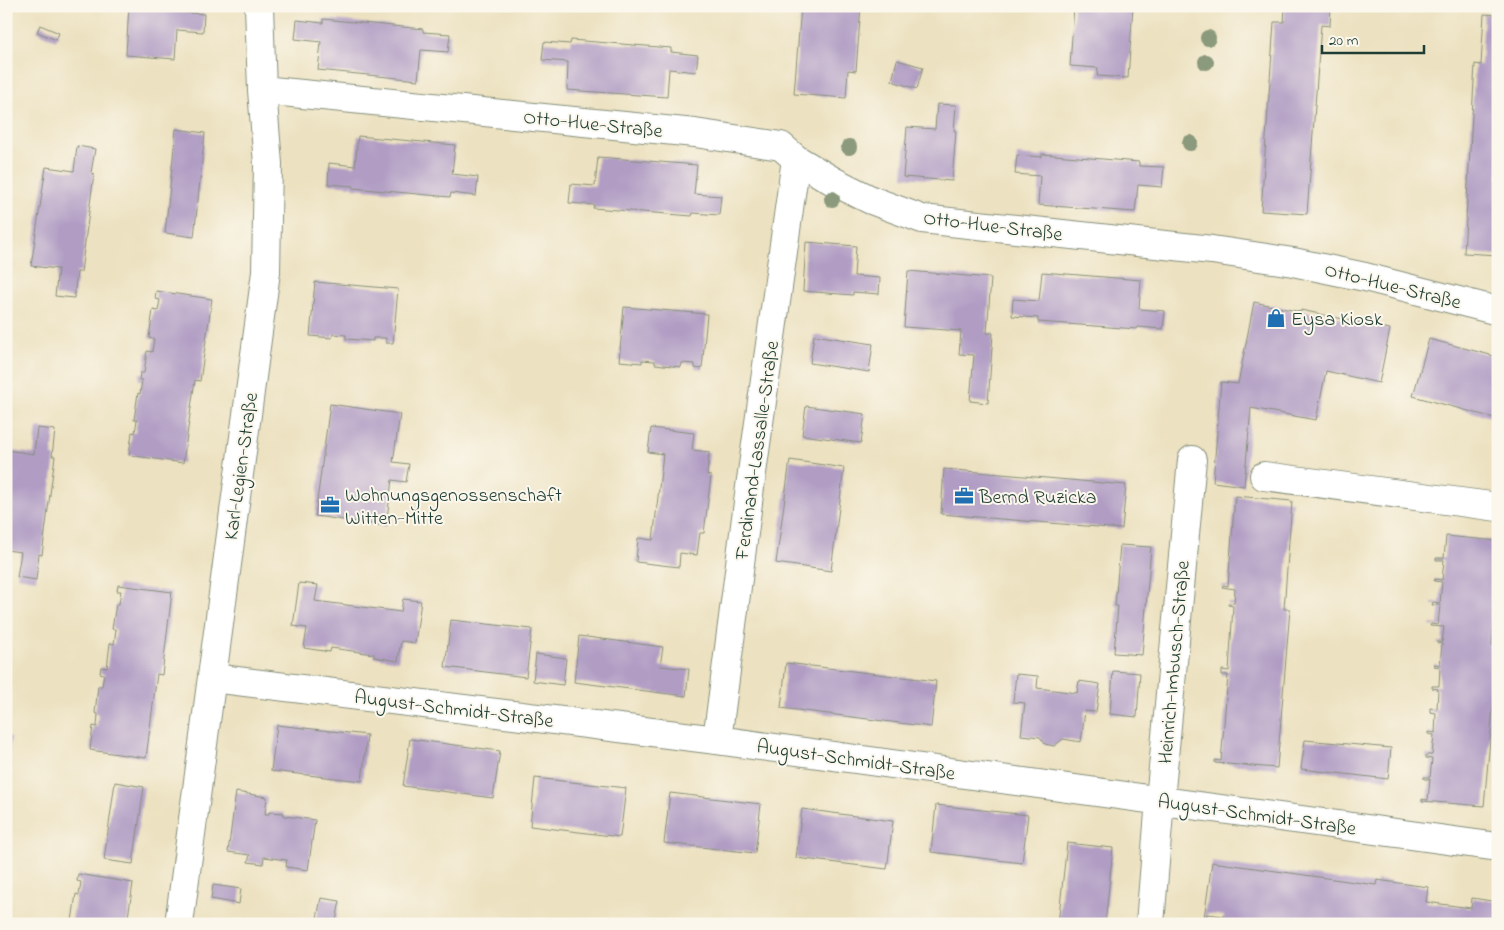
<svg xmlns="http://www.w3.org/2000/svg" width="1504" height="930" font-family="'Indie Flower',sans-serif">
<style>
.building{fill:#b19dc4}
.lines{fill:none;stroke-linecap:round;stroke-linejoin:round}
.minor-casing{stroke:#868f7a;stroke-width:30}
.minor{stroke:#fff;stroke-width:28}
.tree{fill:#8b997b}
.labels{text-anchor:middle;stroke-width:4;stroke-linejoin:round;paint-order:stroke}
.street-label{font-size:20px;fill:#1f3d34;stroke:#fbf7ec}
.poi-label{font-size:20px;fill:#1f3d34;stroke:#fbf7ec;text-anchor:start}
</style>
<rect width="100%" height="100%" fill="#fbf7ec"/>
<filter id="ink" filterUnits="userSpaceOnUse"><feTurbulence type="fractalNoise" baseFrequency=".02" numOctaves="2"/><feDisplacementMap in="SourceGraphic" scale="10" xChannelSelector="R" yChannelSelector="G"/><feConvolveMatrix kernelMatrix="1 2 1 2 8 2 1 2 1" color-interpolation-filters="sRGB"/></filter>
<filter id="wash" filterUnits="userSpaceOnUse"><feTurbulence type="fractalNoise" baseFrequency=".0096" numOctaves="4" result="noise"/><feDisplacementMap in="SourceGraphic" scale="20" xChannelSelector="R" yChannelSelector="G"/><feGaussianBlur stdDeviation="1.12" result="paint"/><feColorMatrix in="noise" values="0 0 0 0 0 0 0 0 0 0 0 0 0 0 0 0 0 1.4 0 .05"/><feComposite in="paint" operator="in"/></filter>
<g filter="url(#wash)">
<rect width="100%" height="100%" fill="#ece1c0"/>
<g id="blocks">
<path class="building" d="M129,6L178,10V12L204,14L203,32L177,30L175,59L126,55Z
M801,6H861L856,71L848,70L846,98L794,94Z
M1074,6H1133L1128,78L1097,76L1098,68L1070,66Z
M1285,6H1331L1330,26L1321,25L1307,214L1261,211L1274,22H1284Z
M1484,14L1498,15V255L1464,253L1475,64L1481,65Z
M323,19L423,29V32L450,34L448,52L421,50L418,80L318,70L321,42L295,39L297,20L323,23Z
M40,25L59,33L56,40L37,32Z
M571,40L671,48V52L698,55L696,72L669,69L667,97L567,90L568,62L542,60L544,42L570,44Z
M897,60L923,67L917,89L892,81Z
M937,104L956,105L954,131H956L952,181L903,177L907,127L935,129Z
M176,129L205,133L194,237L165,233Z
M358,136L455,145L452,174L478,177L476,196L451,193L450,197L353,188V186L328,184L329,163L355,166Z
M77,146L95,149L91,173L94,174L81,272H77L74,298L55,296L58,269L31,266L46,167L74,171Z
M1042,154L1139,162V166L1164,167L1162,187L1138,185L1135,212L1038,205L1040,176L1015,174L1017,155L1042,157Z
M598,157L697,165L694,194L721,196L719,215L693,213L692,216L593,208L594,205L569,203L571,184L595,186Z
M806,242L856,246L854,276L880,278L879,294L853,292V295L803,291Z
M908,271L991,278L987,333H993L988,403L970,401L974,355L959,354L961,331L904,327Z
M1042,272L1141,280L1139,309L1165,311L1163,329L1138,327L1137,329L1038,322V318L1012,316L1013,299L1039,301Z
M315,282L398,289L393,343H386V338H373V341L346,339V335L333,334L332,338L310,336Z
M156,291L212,299L200,381L195,380L183,463L129,455L132,432L135,433L137,420H134L138,393L140,394L142,380H139L140,373H144L147,351L152,352L154,339L149,338L153,310L158,311L160,300L155,299Z
M1254,302L1301,312V310L1390,329L1379,383L1326,371L1316,420L1251,408L1244,486L1213,482L1221,382L1238,384Z
M624,307L707,314L702,369L695,368V364L682,363L681,367L655,364V361L642,360V363L619,361Z
M814,335L873,344L869,372L810,363Z
M1429,339L1498,357V419L1413,396Z
M330,404L400,414L393,462L409,464L406,482L392,480L386,526L315,516Z
M806,406L865,414L861,443L802,435Z
M37,428L55,430L52,456H55L42,555L39,554L36,580L17,577L21,552L6,550V450L34,454Z
M651,428L694,433L692,450L709,452L707,475L711,476L704,533H700L697,555L680,553L679,567L636,562L638,538L653,540L663,454L648,452Z
M790,460L844,468L831,571L776,563Z
M944,469L1126,485L1122,529L941,514Z
M1235,496L1292,501L1284,609H1290L1277,768L1215,763V760L1221,761L1228,675H1222V670L1229,671L1233,606L1228,605V603H1234L1235,589L1222,587L1223,585L1228,586Z
M1446,536L1498,541V579L1492,646L1498,647V651L1484,806L1422,801V799L1428,800L1430,779H1424V777H1430L1432,759L1426,758V755H1432L1434,735L1428,734V732L1435,733L1436,713L1430,712V708L1437,709L1438,689L1432,688V686H1439L1440,667L1434,666V664L1440,665L1442,644L1437,643V642H1442L1444,627L1430,626L1431,624L1438,625L1440,605H1432L1433,602L1440,603L1442,582L1434,581L1435,579L1442,580L1444,560H1436V558H1444Z
M1120,545L1151,547L1142,655L1114,653L1118,606H1115Z
M299,583L318,585L315,601L401,612L403,599L421,601L415,643L401,641L398,661L374,657V654L331,648L330,652L304,648L307,628L293,626Z
M118,585L172,592L162,675L157,674L146,758L90,750L93,726L97,727L98,714L95,713L98,686H102L104,674L100,673L101,667L107,668L110,643L114,644L116,630L112,629L116,604H119L121,591H117Z
M451,620L532,629L526,677L445,667Z
M579,636L663,647L660,666L689,669L686,696L574,682Z
M536,654L566,658L563,685L533,681Z
M786,663L936,681L931,727L781,708Z
M1113,671L1140,673L1137,717L1110,714Z
M1016,674L1038,676L1037,688L1077,693L1079,681L1100,684L1096,712L1085,711L1081,742L1063,739L1054,746L1045,744L1040,737L1021,735L1025,703L1013,702Z
M277,725L367,735L362,781L271,771Z
M6,736L11,737L8,762H11L7,788Z
M410,739L500,751L493,798L403,786Z
M1305,740L1391,748L1388,779L1301,769Z
M535,778L626,788L620,837L530,826Z
M115,782L144,787L133,864L104,860Z
M236,792L267,797L265,814H269V812L284,813V816L315,820L308,870L286,867L287,860L264,857L263,864L248,862L250,855L228,852Z
M670,793L761,804L755,853L664,843Z
M936,805L1028,815L1022,863L931,852Z
M802,809L893,821L887,869L796,858Z
M1067,843L1113,848L1105,924H1058Z
M1212,862L1376,885L1377,880L1428,887L1426,902L1471,908L1472,898L1498,902V924H1280L1268,922V924H1239L1223,921L1224,916L1207,914L1206,919L1204,918Z
M78,874L133,883L127,924H75V921H72L76,894L79,895L81,882L77,881Z
M213,885L241,889L239,904L211,899Z
M321,898L340,901L336,921L317,918Z"/>
</g>
</g>
<g filter="url(#ink)">
<use href="#blocks" fill-opacity="0" stroke="#868f7a" stroke-width="1"/>
<g class="lines">
<g class="minor-casing">
<path id="minor" d="M262,90L695,133L781,146L796,159L833,181L871,200L922,219L1212,250L1293,262L1365,277L1498,311
M1264,476L1498,507
M213,678L717,740L1498,847
M717,740L750,487L796,159
M179,924L266,272L268,164L262,90L259,6
M1150,924L1160,800L1192,460"/>
</g>
<use href="#minor" class="minor"/>
</g>
<g class="tree">
<circle cx="1208" cy="38" r="8"/>
<circle cx="1206" cy="62" r="8"/>
<circle cx="1190" cy="143" r="8"/>
<circle cx="849" cy="147" r="8"/>
<circle cx="832" cy="199" r="8"/>
</g>
</g>
<defs>
<g id="shop-bare" transform="scale(1.5)"><path d="M-5-2.5h2.3a2.7 3.5 0 0 1 5.4 0H5L5.5 6h-11ZM-1.5-2.5h3a1.5 2.3 0 0 0-3 0Z" fill="#1f6fb2" stroke="#fbf7ec" stroke-width="2.5" paint-order="stroke"/></g>
<g id="office-bare" transform="scale(1.5)"><path d="M-6-3h4V-5.5h4V-3h4V5H-6ZM-1-4.5V-3h2v-1.5ZM-6 0V1H6V0Z" fill="#1f6fb2" stroke="#fbf7ec" stroke-width="2.5" paint-order="stroke"/></g>
</defs>
<g fill-rule="evenodd">
<use href="#shop-bare" x="1276" y="318"/>
<use href="#office-bare" x="964" y="496"/>
<use href="#office-bare" x="330" y="505"/>
</g>
<g class="labels">
<g class="street-label">
<text transform="translate(593 123) rotate(6)" y="7">Otto-Hue-Straße</text>
<text transform="translate(993 225) rotate(7)" y="7">Otto-Hue-Straße</text>
<text transform="translate(1393 285) rotate(14)" y="7">Otto-Hue-Straße</text>
<text transform="translate(756 450) rotate(-82)" y="7">Ferdinand-Lassalle-Straße</text>
<text transform="translate(240 466) rotate(-82)" y="7">Karl-Legien-Straße</text>
<text transform="translate(1173 662) rotate(-85)" y="7">Heinrich-Imbusch-Straße</text>
<text transform="translate(454 708) rotate(7)" y="7">August-Schmidt-Straße</text>
<text transform="translate(856 759) rotate(8)" y="7">August-Schmidt-Straße</text>
<text transform="translate(1257 814) rotate(8)" y="7">August-Schmidt-Straße</text>
</g>
<g class="poi-label">
<text x="1291" y="325">Eysa Kiosk</text>
<text x="345" y="501">Wohnungsgenossenschaft<tspan x="345" dy="23">Witten-Mitte</tspan></text>
<text x="979" y="503">Bernd Ruzicka</text>
</g>
</g>
<rect width="1504" height="930" fill="none" stroke="#fbf7ec" stroke-width="25"/>
<path d="M1322 45v8h102v-8" fill="none" stroke="#1f3d34" stroke-width="2.5"/>
<text x="1329" y="45" font-size="15" fill="#1f3d34" stroke="#fbf7ec" stroke-width="4" paint-order="stroke">20 m</text>
</svg>
